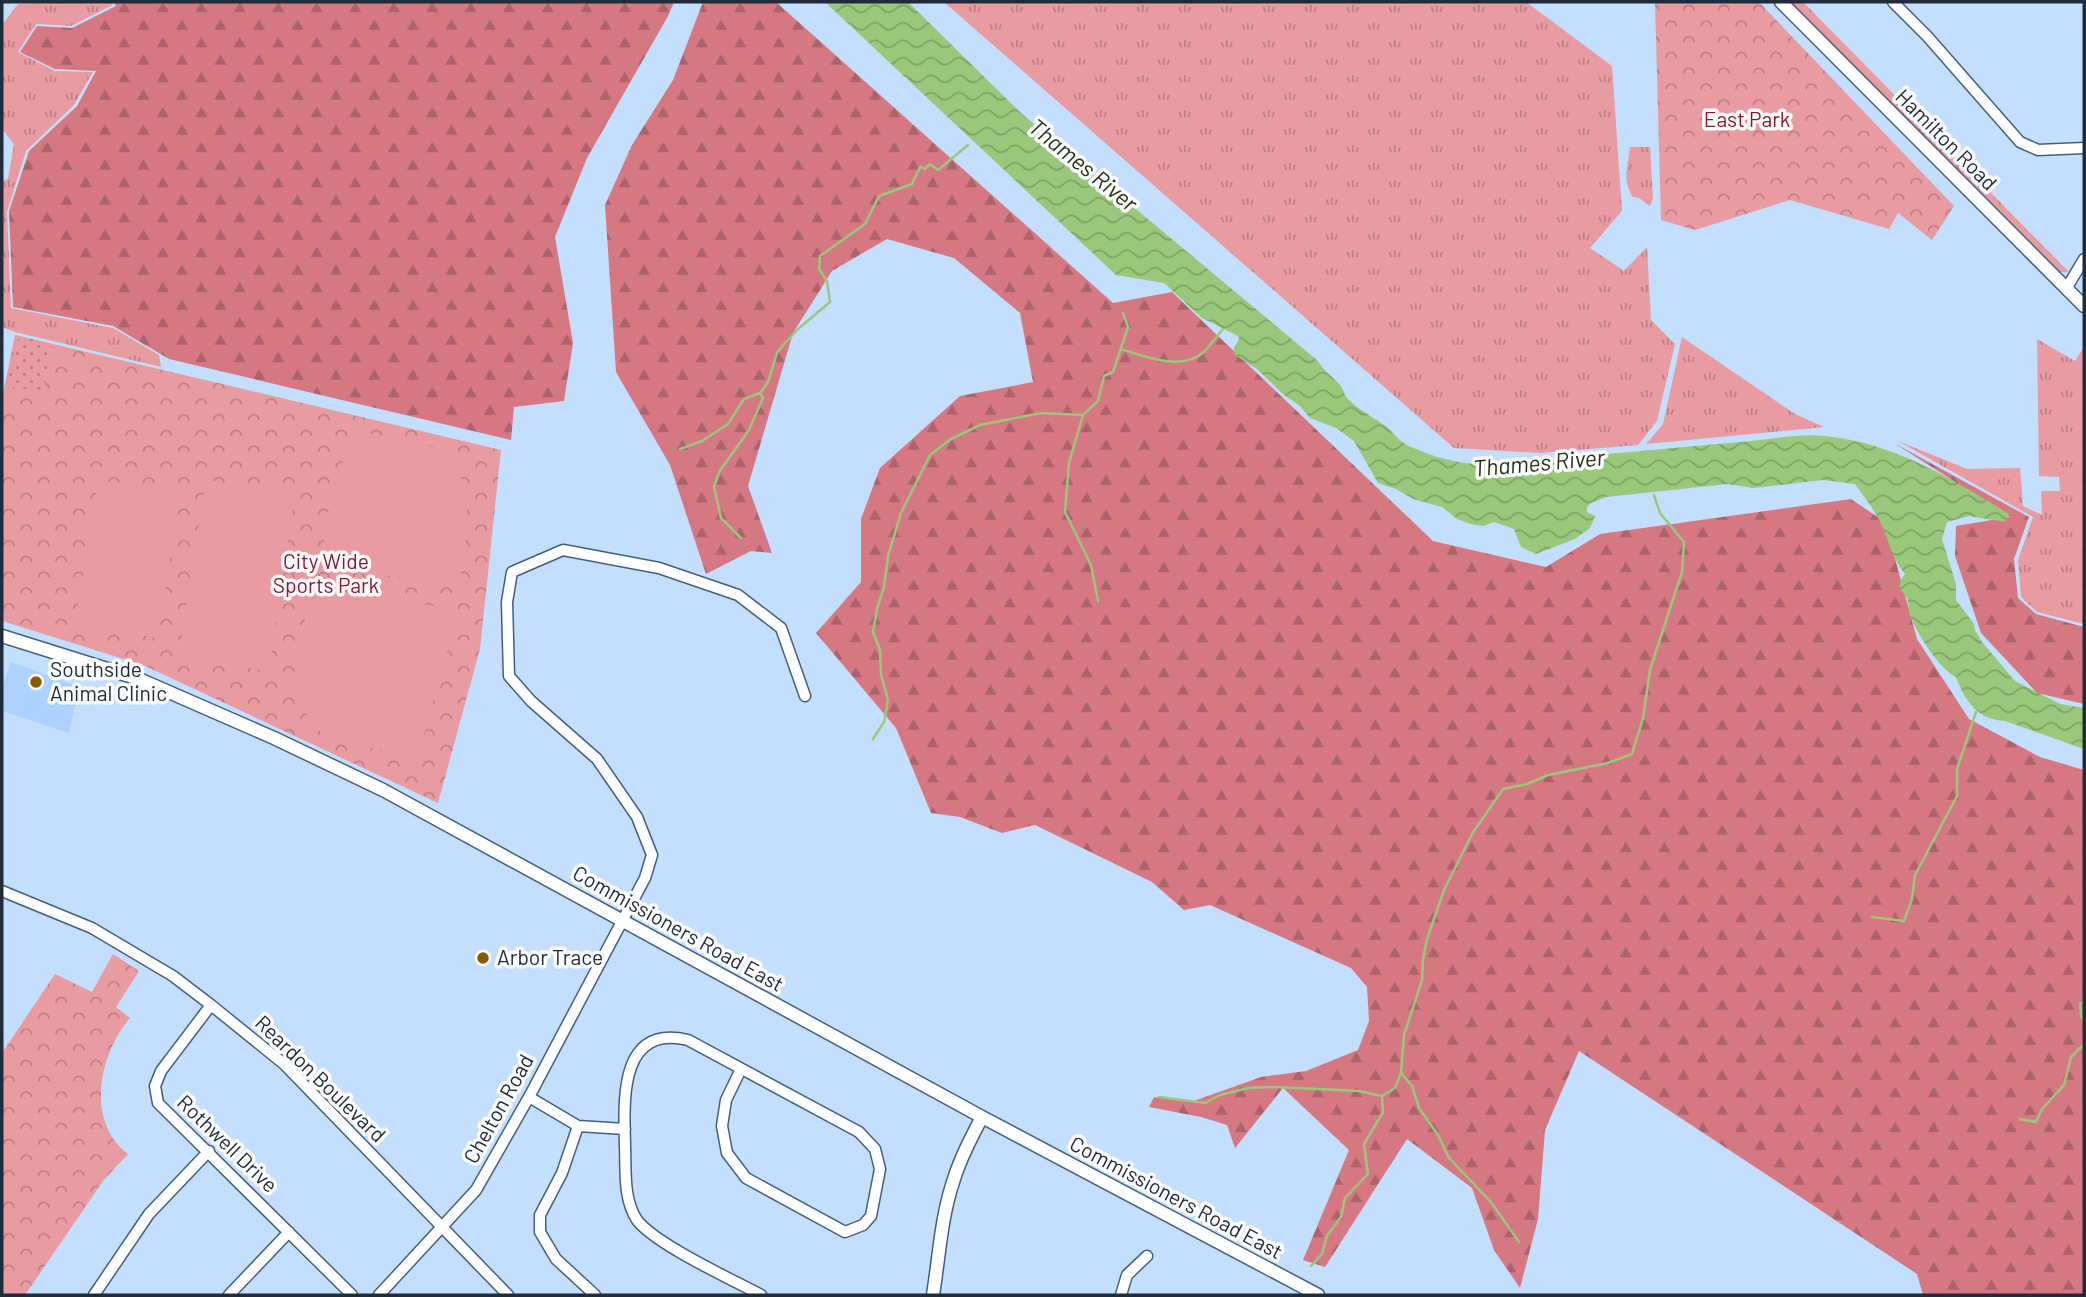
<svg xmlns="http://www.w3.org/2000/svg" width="2086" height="1297" font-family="Barlow,sans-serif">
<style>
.built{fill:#add2ff}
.grass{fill:url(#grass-tufts)}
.forest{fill:url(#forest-firs)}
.park{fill:url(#park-crowns)}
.garden{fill:url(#garden-dots)}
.pitch{fill:#e99ba2}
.water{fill:url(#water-waves)}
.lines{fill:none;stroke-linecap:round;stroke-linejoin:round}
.stream{stroke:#9ac87b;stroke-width:2.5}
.minor-casing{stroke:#435f80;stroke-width:13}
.major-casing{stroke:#435f80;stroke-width:15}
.minor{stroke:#fff;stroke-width:10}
.major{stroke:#fff;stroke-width:12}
.poi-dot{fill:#8a5a00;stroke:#fcfcfc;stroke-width:2.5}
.labels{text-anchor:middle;stroke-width:7;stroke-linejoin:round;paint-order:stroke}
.park-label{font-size:21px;fill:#871832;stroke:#fcfcfc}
.street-label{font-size:21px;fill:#202c3b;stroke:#fcfcfc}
.poi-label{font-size:21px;fill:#202c3b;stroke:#fcfcfc;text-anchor:start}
.water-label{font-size:23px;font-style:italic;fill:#1f3111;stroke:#fcfcfc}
</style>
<defs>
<pattern id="grass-tufts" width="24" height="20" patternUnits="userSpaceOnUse" patternTransform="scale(1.75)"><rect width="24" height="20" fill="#e99ba2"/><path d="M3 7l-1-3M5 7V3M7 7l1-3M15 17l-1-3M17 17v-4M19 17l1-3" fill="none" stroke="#bc7f85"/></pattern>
<pattern id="forest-firs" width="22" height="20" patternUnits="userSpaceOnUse" patternTransform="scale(1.75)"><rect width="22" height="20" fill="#d57882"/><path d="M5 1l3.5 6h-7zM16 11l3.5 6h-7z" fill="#ac636c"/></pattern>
<pattern id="park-crowns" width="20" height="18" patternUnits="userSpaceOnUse" patternTransform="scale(1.75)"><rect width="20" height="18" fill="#e99ba2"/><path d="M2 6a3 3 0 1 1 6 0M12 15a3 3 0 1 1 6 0" fill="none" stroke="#bc7f85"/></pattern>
<pattern id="garden-dots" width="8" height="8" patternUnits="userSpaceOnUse" patternTransform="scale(1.75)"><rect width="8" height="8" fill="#e99ba2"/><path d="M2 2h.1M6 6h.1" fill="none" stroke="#bc7f85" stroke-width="1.8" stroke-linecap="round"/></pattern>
<pattern id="water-waves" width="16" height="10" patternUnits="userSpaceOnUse" patternTransform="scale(1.75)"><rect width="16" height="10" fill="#9ac87b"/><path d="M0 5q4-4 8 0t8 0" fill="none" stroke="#7da366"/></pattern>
</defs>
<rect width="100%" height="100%" fill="#c4defd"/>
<path class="built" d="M11,662L79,687L69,733L2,711V688Z"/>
<path class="grass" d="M56,2H110L113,5L71,26L36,24L18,52L55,71L93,72L74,105L26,151L7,212L11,308L113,328L159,355L161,367L15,332L2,327V181L8,179L14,144L2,129V25L18,4Z
M944,2H1526L1612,66L1622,211L1590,248L1624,271L1647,247L1651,320L1675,344L1657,421L1638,445L1541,453L1454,448Z
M1790,2H1803L2069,272H2059L1862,77Z
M1630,147H1650L1653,199L1650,206L1639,198L1633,197C1622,183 1628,164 1630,147Z
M1682,337L1795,414L1824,427L1646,444L1663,424Z
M2037,339L2075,361L2084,347V624L2037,612L2021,597L2018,560L2033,517L1898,441L1967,469L2020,468L2023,506L2042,515L2041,491H2060L2059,477L2039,476Z"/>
<path class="forest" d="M113,2H674L668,16L587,158L555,237L573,343L564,401L514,407L511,440L169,359L113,326L13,307L9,211L29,151L77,106L96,71L55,69L20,52L37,26L72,28L116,6Z
M703,2H776L1113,303L1172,292L1433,541L1546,567L1600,534L1851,499L1885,522L1917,639L1969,719L2040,757L2084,770V1295H1923L1917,1274L1579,1051L1545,1130L1538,1219L1520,1288L1494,1250L1472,1188L1407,1139L1325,1267L1303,1260L1349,1150L1283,1088L1235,1148L1227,1125L1201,1117L1149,1107L1154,1097L1191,1102L1261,1077L1306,1071L1358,1050L1369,1021L1367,987L1351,968L1210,905L1184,910L1152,882L1035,825L1002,833L960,817L931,813L896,728L816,633L861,582V519L880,468L960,396L1033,382L1020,313L954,258L887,239L832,271L793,333L748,486L772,553L751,551L706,574L670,465L616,372L605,205L632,145L673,80Z
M1894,443L2029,517L2014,559L2018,598L2036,614L2084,627V704L2037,693L1981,633L1955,556L1956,526L2010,517Z"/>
<path class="park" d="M1655,2H1759L1954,206L1932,240L1898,213L1889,229L1790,200L1695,230L1661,220Z
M15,335L501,450L480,649L438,803L143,665L2,621V399Z
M113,954L139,971L116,1007L130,1018C99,1054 85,1122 128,1154L103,1181L25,1295H2V1053L55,974L92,992Z"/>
<path class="garden" d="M19,336L52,344L43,393L5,385Z"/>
<path class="pitch" d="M353,431C374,435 397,437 418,442C484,460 466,530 460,582L329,571L322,559L330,501Z
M98,480L180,492L157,638L75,624Z
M206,480L295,493L269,671L179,657Z
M312,584L324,588L446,608L455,621L418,756L341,743L316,729L298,701L294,675Z"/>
<path class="water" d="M825,2H908L1022,114L1318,361C1324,371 1332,376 1339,384C1343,388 1344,394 1347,398C1356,408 1370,415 1381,423C1392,429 1396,440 1409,446C1476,477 1528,463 1597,455C1648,450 1699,446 1751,441C1774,439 1801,433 1825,436C1894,443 1951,478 2009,514L2005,522L1969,516L1947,522L1942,539L1956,584V600L1974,624L1975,630L1982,642L2015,681L2060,704L2084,708V749L2005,721C1978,720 1965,701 1956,677C1940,670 1916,632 1910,615C1908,610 1909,603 1907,598C1905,593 1899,591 1900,584C1900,580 1903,577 1905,574C1892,558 1890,545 1883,528C1876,512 1865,498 1855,484L1823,480L1753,488L1728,484L1606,497L1591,503L1587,507V512L1595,516L1590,528L1575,539L1536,554L1521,547L1514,529L1494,522L1483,526L1471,524L1457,519L1442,507L1413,499L1396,489L1378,483L1354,441L1336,428L1310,418L1300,406L1284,395L1257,369L1235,355L1234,348L1239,339L1238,336L1202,318L1164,283L1116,275Z"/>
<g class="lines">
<path class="stream" d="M1121,349C1146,357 1183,372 1205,351C1211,344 1217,336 1223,329
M1083,415L1069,463L1065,512L1091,565L1098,601
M680,449L702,441L728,424L744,399L760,393L768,382L777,353L785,343L798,329L830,302L827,281L819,269L820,256L865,224L879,196L912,184L920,167L925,169L930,164L938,170L968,145
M741,538L721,518L714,487L719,472L749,430L763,398L760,393
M873,739L884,722L888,700L881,675L880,650L873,632L877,609L884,587L888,556L901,513L930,455L951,439L980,425L1041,413L1083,415L1098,401L1104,376L1113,372L1128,327L1123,313
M1872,917L1904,921L1912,899L1915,875L1957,796V769L1976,712
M2084,1003H2080L2081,1016L2084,1023
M1401,1073L1412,1086L1419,1108L1438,1135L1449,1158L1491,1202L1519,1242
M1159,1097L1205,1103L1220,1095L1248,1088L1275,1087L1359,1091L1382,1096L1395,1088L1401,1073L1404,1035L1422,980L1423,959L1427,939L1444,890L1472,834L1503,789L1527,784L1548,775L1608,763L1632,754L1643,718L1650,670L1682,572L1684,542L1660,513L1654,495
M2020,1119L2036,1122L2042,1109L2064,1085L2071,1057L2084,1044
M1311,1266L1322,1254L1327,1236L1341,1217L1345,1198L1368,1174L1364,1144L1383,1112L1382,1096"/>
<g class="minor-casing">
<path id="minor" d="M1893,2L1927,36L2020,142L2038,150L2084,148
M2066,289L2084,259
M2,891L92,928L173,976L211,1005L284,1064L508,1295
M211,1005L161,1071L155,1086L158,1103L352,1295
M741,1069L726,1100L722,1126L727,1153L746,1178L845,1232L863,1225L871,1216L880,1169L875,1149L859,1132L688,1040C618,1024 624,1102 625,1146C626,1170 623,1199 637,1220C655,1244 731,1279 761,1295
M529,1097L578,1126L625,1129
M578,1126L562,1173L540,1215V1232L556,1259L595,1295
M94,1295L149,1214L209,1151
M229,1295L289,1232
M379,1295L476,1190L529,1097L645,878L652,855L637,817L597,759L531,701L509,676L507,602L512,572L563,550L659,568L738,595L781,628L805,696
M1121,1295L1127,1275L1147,1256"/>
</g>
<g class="major-casing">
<path id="major" d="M1781,2L2084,306
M2,636L139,679L274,738L383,790L982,1117L1318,1295
M933,1295C939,1258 941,1218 953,1182C960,1159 971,1138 982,1117"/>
</g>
<use href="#minor" class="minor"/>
<use href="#major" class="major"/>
</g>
<g class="poi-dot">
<circle cx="36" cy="682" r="7"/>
<circle cx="483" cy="958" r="7"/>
</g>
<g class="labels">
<g class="park-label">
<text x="1747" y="127">East Park</text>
<text x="326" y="569">City Wide<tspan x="326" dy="24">Sports Park</tspan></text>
</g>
<g class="street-label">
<text transform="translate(1946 140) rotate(45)" y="7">Hamilton Road</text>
<text transform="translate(678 929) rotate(29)" y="7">Commissioners Road East</text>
<text transform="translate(320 1079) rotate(44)" y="7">Reardon Boulevard</text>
<text transform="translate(499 1109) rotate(-61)" y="7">Chelton Road</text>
<text transform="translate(227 1144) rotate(44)" y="7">Rothwell Drive</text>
<text transform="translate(1176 1198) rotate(28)" y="7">Commissioners Road East</text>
</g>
<g class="poi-label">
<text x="50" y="677">Southside<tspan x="50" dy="24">Animal Clinic</tspan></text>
<text x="497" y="965">Arbor Trace</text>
</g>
<g class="water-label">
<text transform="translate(1083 165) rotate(39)" y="8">Thames River</text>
<text transform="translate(1539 463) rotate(-5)" y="8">Thames River</text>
</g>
</g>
<rect width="2086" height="1297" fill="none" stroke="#202c3b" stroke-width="7"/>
</svg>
